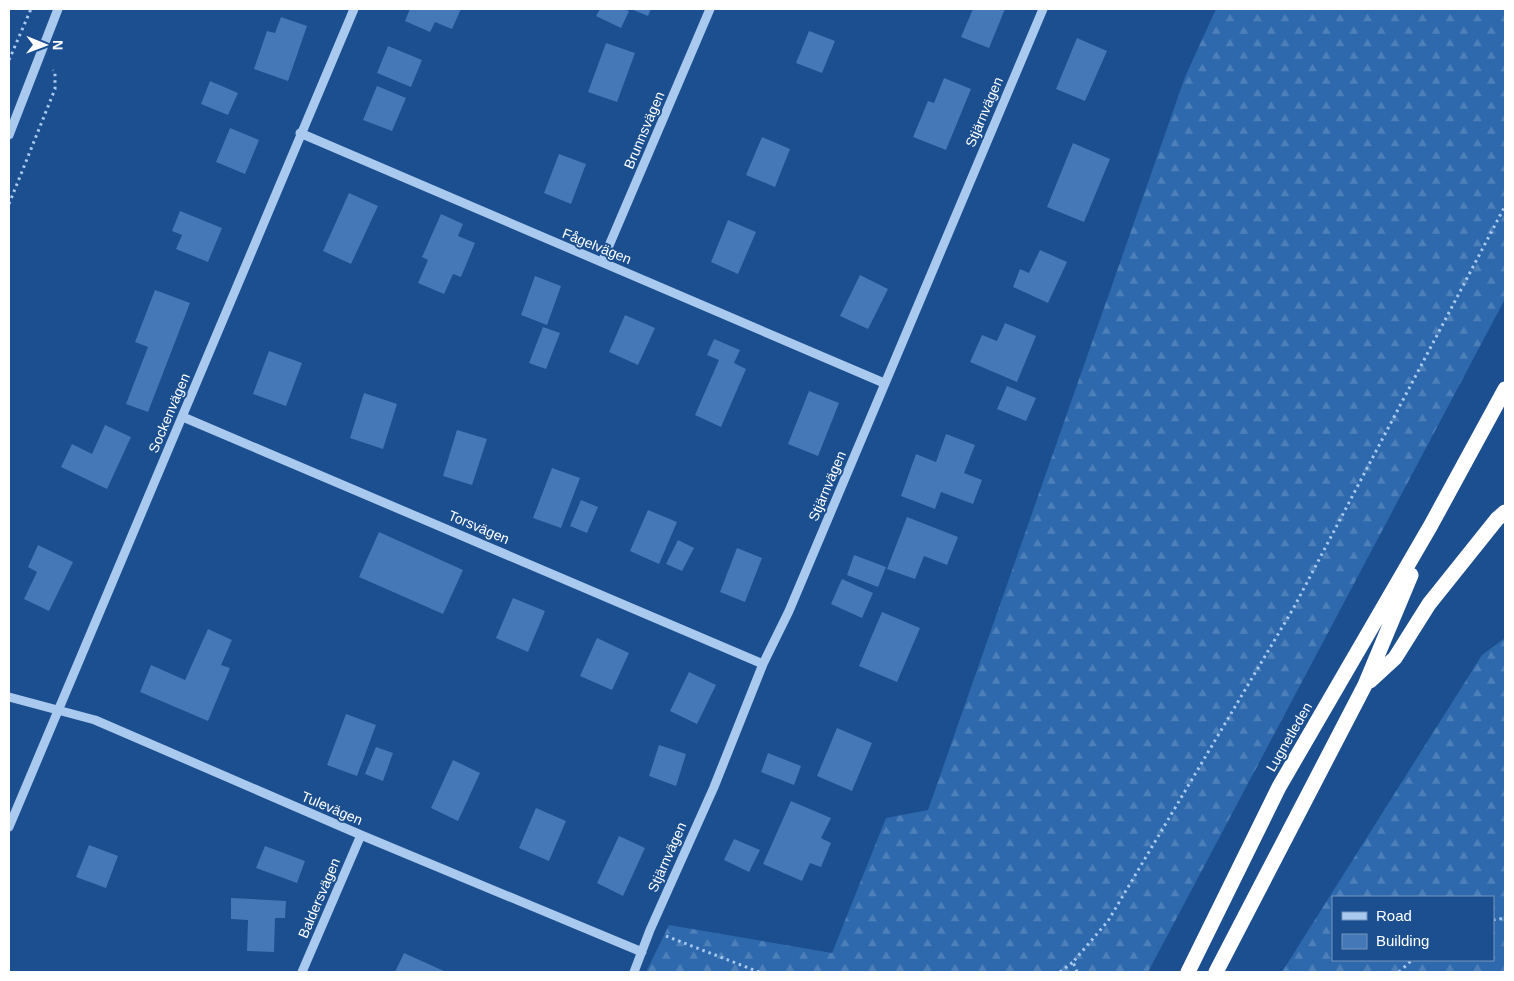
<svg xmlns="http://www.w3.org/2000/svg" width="1514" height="981" font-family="Arial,sans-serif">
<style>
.forest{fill:url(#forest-firs);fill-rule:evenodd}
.building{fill:#4478b7}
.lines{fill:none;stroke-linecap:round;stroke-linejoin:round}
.path{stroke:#a9c9ee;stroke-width:3;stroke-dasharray:2.5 4;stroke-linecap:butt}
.minor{stroke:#a9c9ee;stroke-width:9}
.highway{stroke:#fff;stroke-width:15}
.labels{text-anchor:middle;stroke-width:4;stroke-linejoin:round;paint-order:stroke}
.street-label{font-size:14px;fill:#fff;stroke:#1b4f8f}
</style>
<defs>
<pattern id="forest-firs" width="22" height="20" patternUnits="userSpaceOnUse" patternTransform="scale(1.25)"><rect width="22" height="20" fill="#2e69ad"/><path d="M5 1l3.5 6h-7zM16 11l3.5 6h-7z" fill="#4d80b9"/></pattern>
</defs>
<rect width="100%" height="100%" fill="#1b4f8f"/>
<path class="forest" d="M1216,9H1505V299L1148,972H646L669,925L832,953L886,818L928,810L1185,77Z
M1505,638V972H1282L1482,655ZM1333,897H1493V960H1333Z"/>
<path class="building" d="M410,9H461L452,29L435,22L430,32L405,21Z
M600,9H623L629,11L621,28L596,16Z
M631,9H651L648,16Z
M973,9H1005L989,48L961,37Z
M281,17L307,26L288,81L254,69L267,31L275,33Z
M809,31L835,41L822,73L796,63Z
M1077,38L1107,51L1085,101L1056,89Z
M606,43L635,53L617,102L588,92Z
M388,46L422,60L411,87L377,73Z
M944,78L971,89L946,150L913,137L928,101L934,103Z
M210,81L238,93L228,115L201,104Z
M377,86L406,98L392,131L363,120Z
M230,128L259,140L245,174L216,162Z
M762,137L790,149L775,187L746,175Z
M1073,143L1110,159L1084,222L1047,207Z
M559,154L586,164L571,204L544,193Z
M349,193L378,206L351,264L323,251Z
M180,211L222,228L208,262L176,249L182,235L172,231Z
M441,214L463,224L458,236L475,243L461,277L453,274L444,294L418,283L428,260L422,257Z
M728,220L756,232L738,274L711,262Z
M1040,250L1067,262L1048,303L1013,287L1020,269L1029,273Z
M860,275L888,289L868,329L840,316Z
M535,276L561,286L547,325L521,315Z
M155,290L190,303L148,412L126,404L148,347L135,342Z
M625,315L655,328L638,365L609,352Z
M1005,323L1036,336L1017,382L970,362L982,335L997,341Z
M543,327L560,333L546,369L529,363Z
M714,339L740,350L734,363L746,369L721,427L695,415L719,360L707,355Z
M269,351L302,363L286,406L253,394Z
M1007,386L1036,398L1026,421L997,409Z
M809,391L839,403L818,456L788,444Z
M364,393L397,404L383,449L350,438Z
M105,425L131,437L107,489L61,467L72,444L92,454Z
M457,430L487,439L472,485L443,476Z
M946,434L975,445L964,473L982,480L973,504L941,492L935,509L901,496L916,454L936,462Z
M552,468L580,478L561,528L533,518Z
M581,500L598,507L587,533L570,526Z
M648,510L677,522L659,564L630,551Z
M907,517L958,537L947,565L924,556L915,579L887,569Z
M379,532L463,570L443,614L359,577Z
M678,540L694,548L682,571L666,564Z
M38,545L73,562L49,611L24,599L37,572L28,567Z
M737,548L762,558L745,602L720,592Z
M854,555L886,567L878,587L847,575Z
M842,579L873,593L862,618L831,604Z
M513,598L545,611L528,652L496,638Z
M882,612L920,628L897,682L859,666Z
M208,629L232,640L221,665L230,668L208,721L140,692L151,665L185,680Z
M597,638L629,653L612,690L580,676Z
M689,672L716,685L697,724L670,711Z
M346,714L376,725L357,776L327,765Z
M837,728L872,743L852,791L817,776Z
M659,745L686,754L676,786L649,776Z
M376,747L393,753L383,781L365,774Z
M768,753L801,766L794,785L761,772Z
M453,760L480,773L458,821L431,808Z
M791,801L831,818L821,838L831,843L821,867L810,863L802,881L763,864Z
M536,808L566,821L549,861L519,848Z
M619,836L645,848L623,896L597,883Z
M734,839L760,850L749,872L724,860Z
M89,845L118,856L106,888L76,877Z
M265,846L305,861L297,883L256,868Z
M231,898L286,901L285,918H275L274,952L247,951L248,920L231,919Z
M404,953L446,972H395Z"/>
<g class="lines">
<path class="path" d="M9,60L31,9
M9,204L55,89V73L53,70
M1493,920L1505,918
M666,936L759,972
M1060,972L1073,962
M1077,972L1073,962L1108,921L1293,609L1505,206
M1399,972L1412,960"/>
<path class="minor" d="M300,133L884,383
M9,135L58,9
M602,262L710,9
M183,417L763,664
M9,697L95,720L361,835L642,952
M9,827L354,9
M302,972L361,835
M634,972L650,930L714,787L763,664L789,611L1043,9"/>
<path class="highway" d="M1370,681L1395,658L1429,604L1497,519L1505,512
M1188,972L1279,787L1431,525L1505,389
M1216,972L1365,685L1411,575"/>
</g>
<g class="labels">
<g class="street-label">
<text transform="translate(984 112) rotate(-67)" y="5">Stjärnvägen</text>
<text transform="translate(644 130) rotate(-67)" y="5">Brunnsvägen</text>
<text transform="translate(597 246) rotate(22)" y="5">Fågelvägen</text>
<text transform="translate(169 413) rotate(-67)" y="5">Sockenvägen</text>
<text transform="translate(827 486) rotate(-67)" y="5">Stjärnvägen</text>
<text transform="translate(479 527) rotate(23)" y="5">Torsvägen</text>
<text transform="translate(1289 737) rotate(-60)" y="5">Lugnetleden</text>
<text transform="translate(332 808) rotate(23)" y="5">Tulevägen</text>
<text transform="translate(667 857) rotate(-66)" y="5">Stjärnvägen</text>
<text transform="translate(319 898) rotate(-67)" y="5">Baldersvägen</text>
</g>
</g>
<rect width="1514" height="981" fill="none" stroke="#ffffff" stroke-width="20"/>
<rect x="1332" y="896" width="162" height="65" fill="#1b4f8f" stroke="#7695bc"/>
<rect x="1342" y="912" width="25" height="8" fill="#a9c9ee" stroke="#7695bc"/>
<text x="1376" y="921" font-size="15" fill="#ffffff">Road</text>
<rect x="1342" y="934" width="25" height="15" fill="#4478b7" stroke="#7695bc"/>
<text x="1376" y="946" font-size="15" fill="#ffffff">Building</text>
<g transform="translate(45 45) rotate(91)" stroke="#1b4f8f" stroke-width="4" paint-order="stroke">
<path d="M0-4L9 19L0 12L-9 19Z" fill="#ffffff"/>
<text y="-8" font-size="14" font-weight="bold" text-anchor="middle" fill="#ffffff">N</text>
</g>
</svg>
